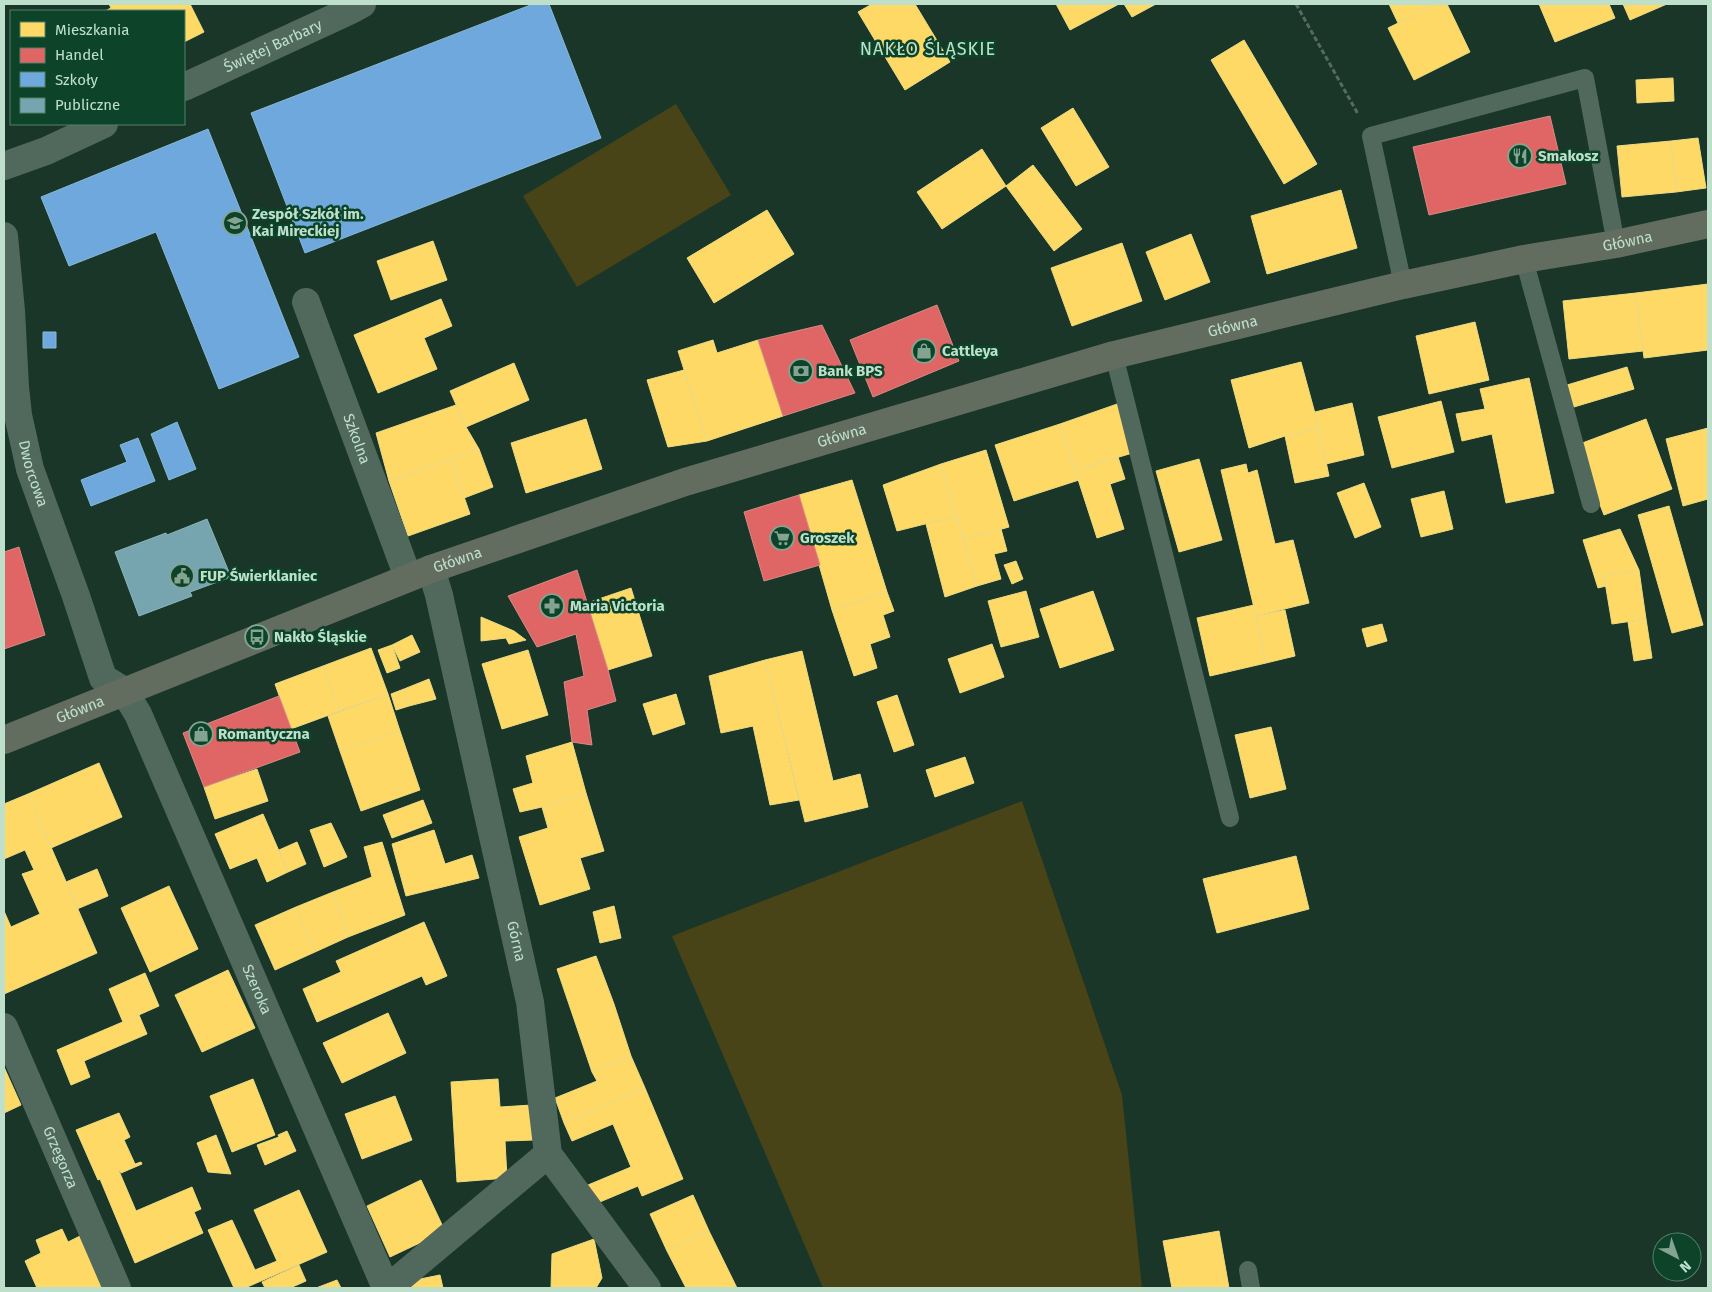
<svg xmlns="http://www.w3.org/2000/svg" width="1712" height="1292" font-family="'Fira Sans',sans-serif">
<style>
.green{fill:#484418}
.homes{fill:#ffd966;stroke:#ecdb84}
.shops{fill:#e06666;stroke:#d68b84}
.schools{fill:#6fa8dc;stroke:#87b9d7}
.public{fill:#76a5af;stroke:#8cb7b7}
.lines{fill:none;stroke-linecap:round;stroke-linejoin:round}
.path{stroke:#546b5e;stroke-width:3;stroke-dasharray:5 2.5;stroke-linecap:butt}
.lane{stroke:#50695c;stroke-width:18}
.street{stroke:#50695c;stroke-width:28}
.primary{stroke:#626d60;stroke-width:28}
.labels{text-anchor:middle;stroke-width:5;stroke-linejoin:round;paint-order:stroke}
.street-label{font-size:15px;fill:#bee0cb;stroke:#0c4329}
.poi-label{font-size:15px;font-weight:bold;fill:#bee0cb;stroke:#0c4329;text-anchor:start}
.quarter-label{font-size:18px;letter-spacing:1px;fill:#bee0cb;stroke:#0c4329}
</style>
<rect width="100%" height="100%" fill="#193628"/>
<path class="green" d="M676,104L731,195L577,287L523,196Z
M1022,801L1122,1095L1142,1288H823L672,936Z"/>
<path class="homes" d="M109,4H190L204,32L184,42V11H105L111,8Z
M872,4H915L950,62L905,90L858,12Z
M1056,4H1119L1070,30Z
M1124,4H1156L1132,17Z
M1389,4H1437L1398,23Z
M1437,4H1447L1470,52L1414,80L1388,28Z
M1539,4H1609L1615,18L1555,42Z
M1623,4H1667L1630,20Z
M1244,40L1317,164L1284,184L1211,60Z
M1673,78L1674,101L1637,103L1636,80Z
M1073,108L1109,167L1076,186L1041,128Z
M1698,138L1706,188L1676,192L1671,141Z
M1671,141L1676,192L1622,197L1617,146Z
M982,149L1006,186L942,229L917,192Z
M1033,165L1082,229L1054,251L1006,186Z
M1341,190L1357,248L1267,274L1251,216Z
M767,210L794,254L714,303L687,258Z
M1191,234L1210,282L1165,300L1146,252Z
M433,241L447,280L391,300L377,261Z
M1122,243L1142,301L1072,326L1051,268Z
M1708,284V350L1644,358L1636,293Z
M1636,293L1643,351L1569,359L1563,301Z
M441,299L452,326L424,338L437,369L378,393L354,335Z
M1475,322L1489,380L1429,394L1416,336Z
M713,340L717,353L758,340L783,416L707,441L678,351Z
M1301,362L1319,428L1285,436L1249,448L1231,380Z
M514,363L529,400L466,427L450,391Z
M1627,367L1634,389L1574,407L1567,385Z
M684,370L707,441L668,447L647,380Z
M1529,378L1554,493L1506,503L1492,434L1462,441L1456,414L1485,409L1480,389Z
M1441,401L1454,452L1392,468L1378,417Z
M1120,403L1136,452L1075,470L1060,424Z
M1352,403L1364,455L1326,464L1315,412Z
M456,405L466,427L479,449L389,481L376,433Z
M586,419L602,469L526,493L511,443Z
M1646,419L1672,489L1604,515L1577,445Z
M1060,424L1079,480L1014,501L995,445Z
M1319,428L1329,476L1295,483L1285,436Z
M1708,428V499L1683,506L1666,439Z
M479,449L493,487L464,498L451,459Z
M986,450L1009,527L963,540L941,464Z
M1118,457L1125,479L1110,484L1124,529L1097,538L1075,470Z
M451,459L470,514L408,536L389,481Z
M1199,459L1222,540L1179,552L1156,471Z
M941,464L957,516L897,531L883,485Z
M1246,464L1248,473L1257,470L1275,544L1293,540L1309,603L1256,616L1221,470Z
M852,480L887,592L832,610L799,495Z
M1364,483L1381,527L1355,538L1337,493Z
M1444,491L1453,529L1421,537L1411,499Z
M1669,506L1703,625L1672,633L1638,515Z
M957,516L977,586L945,597L926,524Z
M1001,529L1007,551L994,554L1001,579L977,586L963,540Z
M1620,529L1639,570L1604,576L1606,586L1598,588L1583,540Z
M1016,561L1023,579L1012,584L1004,565Z
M1639,570L1646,619L1612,624L1604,576Z
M631,588L652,656L608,670L587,603Z
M1026,591L1039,637L1001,647L988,601Z
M1093,591L1114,650L1060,668L1040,609Z
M887,592L894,611L883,615L890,637L870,644L877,668L854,676L832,610Z
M1254,605L1266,663L1210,676L1197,618Z
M1285,610L1295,656L1266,663L1256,616Z
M481,617L514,631L526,640L509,644L506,638L481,641Z
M1646,619L1652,658L1634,661L1628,622Z
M1382,624L1387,641L1367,647L1362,629Z
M412,635L420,652L400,661L392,645Z
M992,644L1004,677L960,693L948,659Z
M392,645L400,668L387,673L378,650Z
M371,648L388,694L340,711L323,666Z
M528,650L548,715L502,729L482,664Z
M802,651L833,781L860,774L868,807L805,822L765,660Z
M765,660L799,800L770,805L753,726L721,733L709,676Z
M323,666L340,711L291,729L275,684Z
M429,679L436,699L409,706L404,689Z
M404,689L409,706L396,710L391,694Z
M388,694L400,731L340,751L328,716Z
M676,694L685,724L653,735L643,704Z
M897,695L914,745L894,752L877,702Z
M1271,727L1286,789L1250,798L1235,735Z
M400,731L420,790L361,811L340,751Z
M572,742L586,793L542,807L520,812L513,789L533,783L526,756Z
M965,757L974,783L935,797L926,770Z
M99,763L122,817L51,848L28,794Z
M257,769L268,801L215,819L204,787Z
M586,793L604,851L580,858L590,889L540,905L519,837L548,828L542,807Z
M28,794L97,953L4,994V911L11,927L40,914L22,874L34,870L25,850L4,859V804Z
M423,800L432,823L392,838L383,815Z
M263,814L288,872L267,882L257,858L230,869L215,834Z
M331,823L347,857L324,867L310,830Z
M434,830L445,864L472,855L479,878L406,896L392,844Z
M297,842L306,864L288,872L279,850Z
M382,842L405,915L348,937L333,892L372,877L364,847Z
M1296,856L1309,909L1217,933L1203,879Z
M97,869L108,896L77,909L66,882Z
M169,886L198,949L150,972L121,908Z
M333,892L348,937L315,952L296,907Z
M614,906L621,938L600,943L593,912Z
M296,907L315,952L275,970L255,925Z
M424,922L447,976L426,985L422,976L317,1022L303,989L341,972L336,961Z
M596,956L614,1004L631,1056L592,1072L557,969Z
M228,970L255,1028L202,1052L175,995Z
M145,973L159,1006L123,1022L109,989Z
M388,1013L406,1053L342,1083L323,1043Z
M139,1015L147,1034L84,1061L90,1077L71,1085L57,1050Z
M631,1056L645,1088L564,1123L555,1098L597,1081L592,1072Z
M4,1067L21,1105L4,1113Z
M253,1079L275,1135L232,1152L210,1096Z
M498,1079L500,1107L532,1105L534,1140L505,1141L507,1178L457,1182L451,1082Z
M645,1088L683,1179L642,1196L638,1186L595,1204L588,1185L631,1167L613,1124L572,1141L564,1123Z
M395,1096L412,1140L362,1159L345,1114Z
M119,1113L130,1137L124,1140L135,1164L141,1162L142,1164L121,1173L120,1170L119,1171L136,1211L192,1187L201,1209L194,1212L203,1233L135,1263L100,1179L98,1180L76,1130Z
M287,1131L296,1151L265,1165L257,1145L279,1137L278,1135Z
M216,1135L224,1156L231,1174L208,1172L197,1143Z
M421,1180L445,1231L390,1257L367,1206Z
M299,1190L327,1252L245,1288H234L208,1230L232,1220L255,1270L277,1261L254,1210Z
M693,1195L709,1231L667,1251L650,1214Z
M62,1229L68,1242L84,1234L108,1288H37L25,1261L41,1253L36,1240Z
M709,1231L737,1288H686L667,1251Z
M1219,1231L1229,1288H1172L1163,1241Z
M594,1239L602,1278L596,1288H551L552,1254Z
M299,1265L306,1281L290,1288H265L262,1282Z
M440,1275L443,1288H411L410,1281Z
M337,1280L341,1288H316Z"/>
<path class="shops" d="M1550,116L1566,184L1429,215L1413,147Z
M937,305L959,361L873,397L850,340Z
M822,325L855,393L783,416L758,340Z
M799,495L820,565L764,581L744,512Z
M19,547L45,635L4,649V552Z
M577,570L608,670L616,701L587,710L592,745L572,742L564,682L584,676L576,634L537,647L508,596Z
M279,696L300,752L204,787L183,733Z"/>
<path class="schools" d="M533,4H549L601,138L305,253L251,113Z
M208,129L299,357L219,389L156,232L69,266L41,197Z
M43,332H56V348H43Z
M177,422L196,469L169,480L151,434Z
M138,438L155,481L91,506L81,480L127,462L120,445Z"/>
<path class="public" d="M207,519L231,577L190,592L192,596L139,616L115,552L166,533L167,535Z"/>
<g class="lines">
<path class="path" d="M1296,4L1358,114"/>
<path class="lane" d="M1524,259L1591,504
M1403,285L1371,136L1585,78L1616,244
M1114,355L1230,818
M1248,1270L1251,1288"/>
<g class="street">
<path id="s1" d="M184,87L351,10L362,4"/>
<path d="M4,166L46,151L104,124"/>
<path id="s2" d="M4,236L11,311L15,387L18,415L30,469L76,596L103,678L124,691L138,714L386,1288"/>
<path id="s3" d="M306,302L408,577"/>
<path id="s4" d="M431,569L439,595L530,1002L548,1154L647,1288"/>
<path id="s5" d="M4,1027L117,1288"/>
<path d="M388,1288L548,1154"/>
</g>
<path class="primary" id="s6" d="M4,740L431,569L685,482L1114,355L1403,285L1524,259L1616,244L1708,224"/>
</g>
<defs>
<g id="restaurant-ring" transform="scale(1.25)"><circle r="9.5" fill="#0c4329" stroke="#84a492" stroke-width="1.5"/><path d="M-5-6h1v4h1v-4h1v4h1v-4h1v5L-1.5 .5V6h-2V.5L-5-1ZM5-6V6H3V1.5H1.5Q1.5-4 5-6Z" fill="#84a492"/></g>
<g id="school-ring" transform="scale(1.25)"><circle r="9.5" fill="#0c4329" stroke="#84a492" stroke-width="1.5"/><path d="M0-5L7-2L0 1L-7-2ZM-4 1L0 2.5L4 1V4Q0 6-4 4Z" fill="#84a492"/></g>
<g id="shop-ring" transform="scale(1.25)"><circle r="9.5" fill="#0c4329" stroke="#84a492" stroke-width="1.5"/><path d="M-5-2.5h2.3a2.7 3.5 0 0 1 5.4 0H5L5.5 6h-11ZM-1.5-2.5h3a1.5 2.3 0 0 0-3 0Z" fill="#84a492"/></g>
<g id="bank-ring" transform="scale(1.25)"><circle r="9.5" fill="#0c4329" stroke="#84a492" stroke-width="1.5"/><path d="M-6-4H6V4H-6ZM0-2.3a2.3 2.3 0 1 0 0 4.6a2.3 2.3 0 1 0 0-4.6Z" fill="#84a492"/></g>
<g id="supermarket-ring" transform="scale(1.25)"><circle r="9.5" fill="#0c4329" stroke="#84a492" stroke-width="1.5"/><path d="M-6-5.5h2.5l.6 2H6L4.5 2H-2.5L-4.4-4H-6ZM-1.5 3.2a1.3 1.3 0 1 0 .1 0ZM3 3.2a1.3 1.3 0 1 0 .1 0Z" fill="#84a492"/></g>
<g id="civic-ring" transform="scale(1.25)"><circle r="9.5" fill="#0c4329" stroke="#84a492" stroke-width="1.5"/><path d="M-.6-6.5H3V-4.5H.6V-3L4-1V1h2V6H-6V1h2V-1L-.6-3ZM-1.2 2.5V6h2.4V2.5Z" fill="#84a492"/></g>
<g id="pharmacy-ring" transform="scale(1.25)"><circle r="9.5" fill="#0c4329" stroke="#84a492" stroke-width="1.5"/><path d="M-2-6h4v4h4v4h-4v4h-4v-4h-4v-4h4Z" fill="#84a492"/></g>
<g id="bus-ring" transform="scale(1.25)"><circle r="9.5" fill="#0c4329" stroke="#84a492" stroke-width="1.5"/><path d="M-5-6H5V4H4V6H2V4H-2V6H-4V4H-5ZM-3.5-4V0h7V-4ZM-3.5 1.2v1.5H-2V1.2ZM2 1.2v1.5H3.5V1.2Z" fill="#84a492"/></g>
</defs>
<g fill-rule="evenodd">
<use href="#restaurant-ring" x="1520" y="156"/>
<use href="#school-ring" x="235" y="223"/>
<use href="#shop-ring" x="924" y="351"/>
<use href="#bank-ring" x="801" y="371"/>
<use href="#supermarket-ring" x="782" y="538"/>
<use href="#civic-ring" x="182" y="576"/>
<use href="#pharmacy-ring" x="552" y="606"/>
<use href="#bus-ring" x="257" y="637"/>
<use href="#shop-ring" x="201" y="734"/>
</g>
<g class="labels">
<g class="street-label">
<text dy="5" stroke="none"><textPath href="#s1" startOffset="98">Świętej Barbary</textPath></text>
<text dy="5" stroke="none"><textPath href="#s6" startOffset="1702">Główna</textPath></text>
<text dy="5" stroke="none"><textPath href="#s6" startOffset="1298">Główna</textPath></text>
<text dy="5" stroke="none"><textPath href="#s6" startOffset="892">Główna</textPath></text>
<text dy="5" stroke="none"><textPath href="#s3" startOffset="146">Szkolna</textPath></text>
<text dy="5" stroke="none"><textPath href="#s2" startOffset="240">Dworcowa</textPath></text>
<text dy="5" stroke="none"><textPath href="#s6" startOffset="488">Główna</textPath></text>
<text dy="5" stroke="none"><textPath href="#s6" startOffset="82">Główna</textPath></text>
<text dy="5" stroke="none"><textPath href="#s4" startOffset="382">Górna</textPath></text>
<text dy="5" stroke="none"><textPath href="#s2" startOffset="808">Szeroka</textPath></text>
<text dy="5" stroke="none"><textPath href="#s5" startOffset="142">Grzegorza</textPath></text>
</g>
<g class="poi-label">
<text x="1538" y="161">Smakosz</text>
<text x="252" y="219">Zespół Szkół im.<tspan x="252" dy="17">Kai Mireckiej</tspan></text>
<text x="942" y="356">Cattleya</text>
<text x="818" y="376">Bank BPS</text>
<text x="800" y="543">Groszek</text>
<text x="200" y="581">FUP Świerklaniec</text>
<text x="570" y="611">Maria Victoria</text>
<text x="274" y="642">Nakło Śląskie</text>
<text x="218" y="739">Romantyczna</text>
</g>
<g class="quarter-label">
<text x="928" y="55">NAKŁO ŚLĄSKIE</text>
</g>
</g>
<rect width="1712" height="1292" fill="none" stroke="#bee0cb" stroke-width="10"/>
<rect x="10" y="10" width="175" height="115" fill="#0c4329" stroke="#53826a"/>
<rect x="20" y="22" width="25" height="15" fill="#ffd966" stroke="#53826a"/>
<text x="55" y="35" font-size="15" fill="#bee0cb">Mieszkania</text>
<rect x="20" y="48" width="25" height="15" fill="#e06666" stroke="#53826a"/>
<text x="55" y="60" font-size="15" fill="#bee0cb">Handel</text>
<rect x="20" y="72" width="25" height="15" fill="#6fa8dc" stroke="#53826a"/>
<text x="55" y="85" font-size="15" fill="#bee0cb">Szkoły</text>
<rect x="20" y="98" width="25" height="15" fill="#76a5af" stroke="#53826a"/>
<text x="55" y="110" font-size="15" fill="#bee0cb">Publiczne</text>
<g transform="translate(1677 1257) rotate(139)"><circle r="24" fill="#0c4329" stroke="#53826a"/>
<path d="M0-4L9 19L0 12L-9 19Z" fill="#84a492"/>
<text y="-8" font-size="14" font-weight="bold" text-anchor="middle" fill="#bee0cb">N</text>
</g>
</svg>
